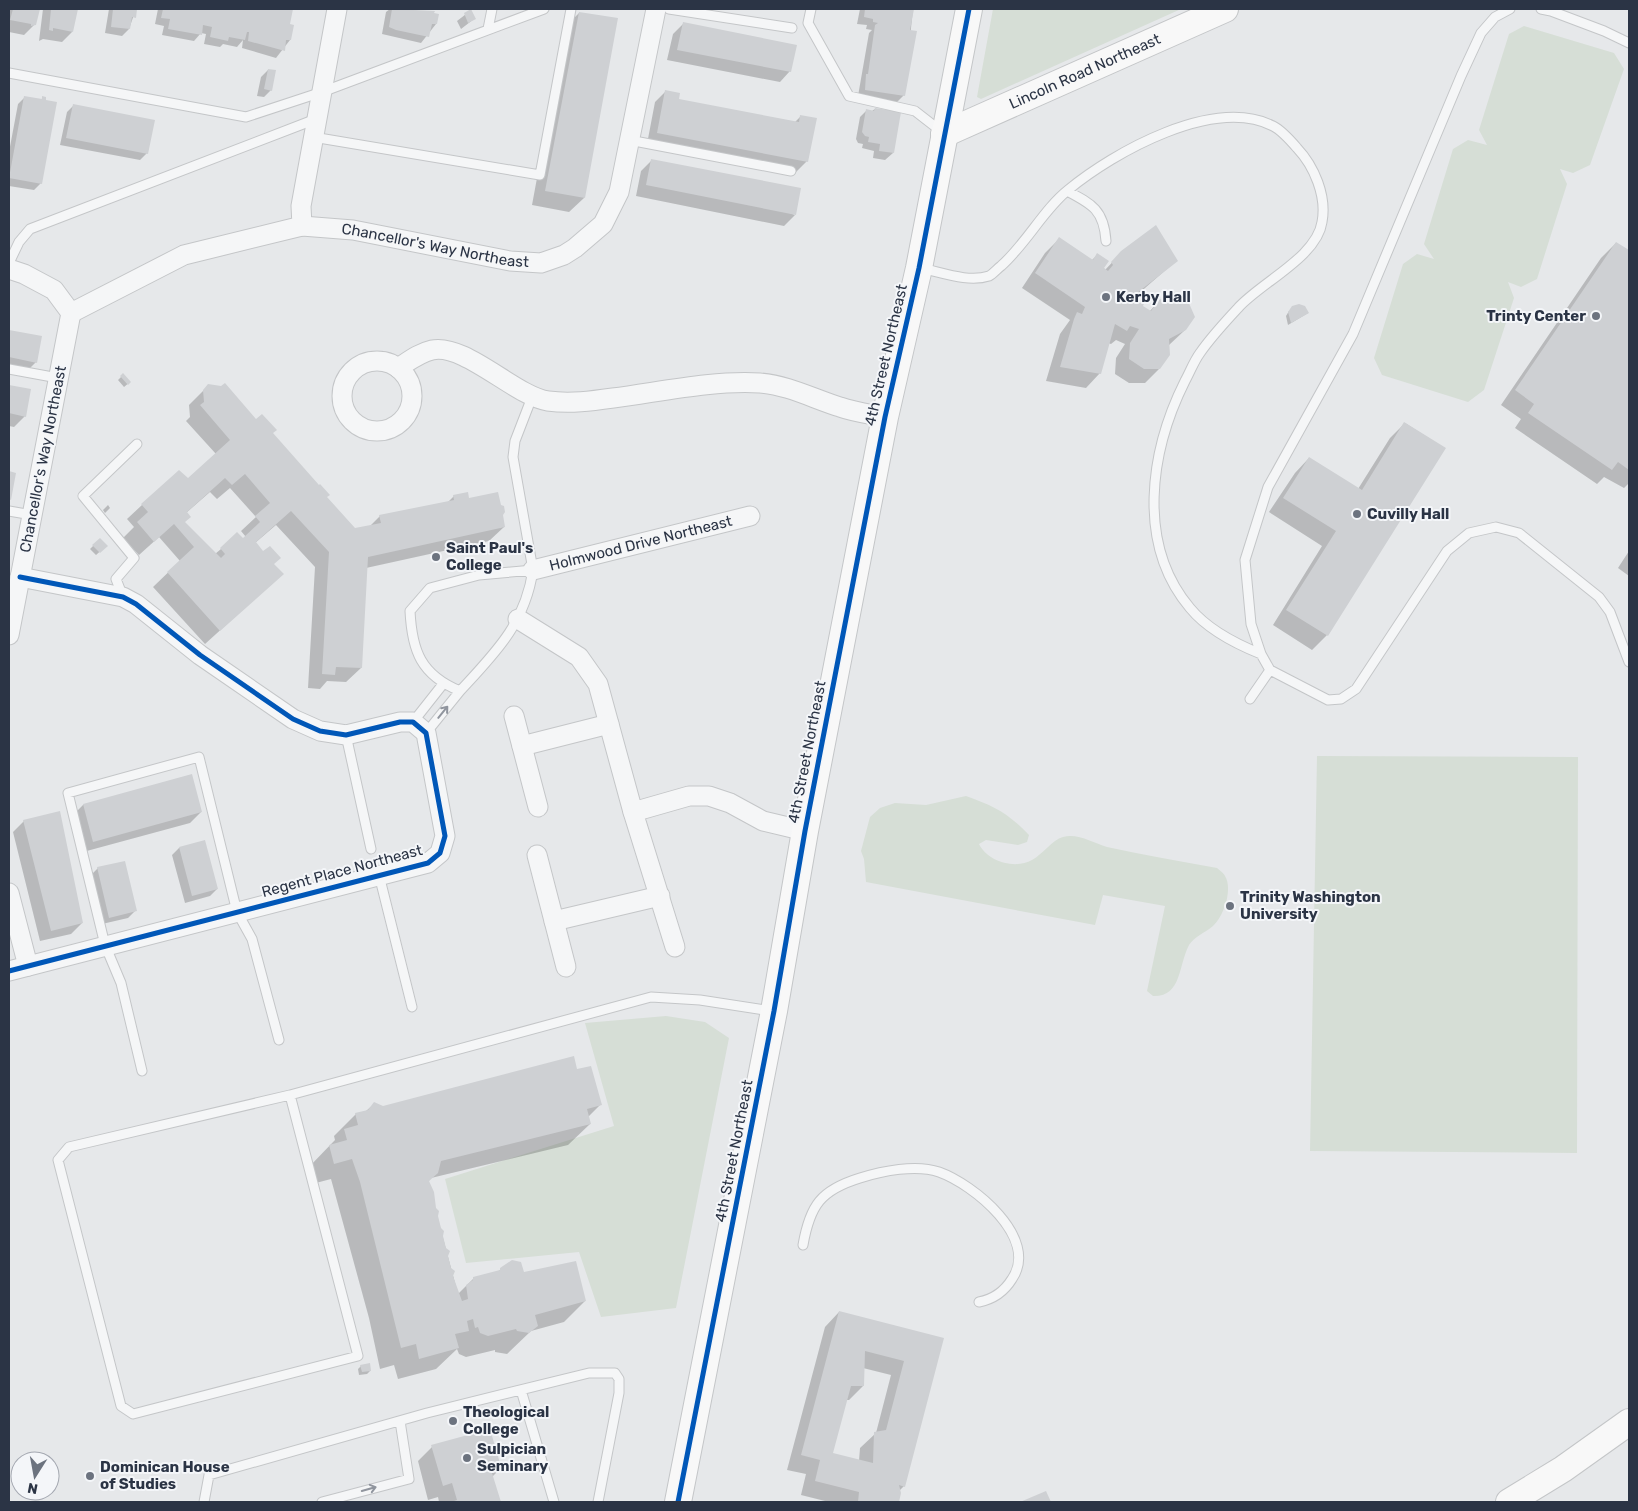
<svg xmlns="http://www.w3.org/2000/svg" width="1638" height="1511" font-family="Rubik,sans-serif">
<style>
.green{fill:#d6ded6}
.shadow{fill:#0003;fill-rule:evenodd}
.building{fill:#ced0d3;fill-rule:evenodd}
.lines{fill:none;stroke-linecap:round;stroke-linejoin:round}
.lane-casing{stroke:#c4c6c8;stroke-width:11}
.street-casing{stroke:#c4c6c8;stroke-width:21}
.secondary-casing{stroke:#c4c6c8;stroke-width:28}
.lane{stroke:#f5f6f7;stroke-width:9}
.street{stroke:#f5f6f7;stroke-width:19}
.secondary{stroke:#f8f8f8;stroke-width:26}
.cycleway-casing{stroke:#f4f6f9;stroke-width:8}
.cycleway{stroke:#0057b8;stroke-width:5}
.oneway{stroke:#90959e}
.poi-dot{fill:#6c737f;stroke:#f4f6f9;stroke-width:2}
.labels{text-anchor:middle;stroke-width:4;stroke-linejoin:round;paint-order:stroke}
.street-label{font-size:15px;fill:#2b3445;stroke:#f4f6f9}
.poi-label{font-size:15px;font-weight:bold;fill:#2b3445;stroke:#f4f6f9;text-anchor:start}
</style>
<rect width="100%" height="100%" fill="#e6e8ea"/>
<path class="green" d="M993,9H1181L981,99L977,97Z
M1524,26L1614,53L1624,69L1590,165L1573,173L1560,169L1567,184L1537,279L1521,287L1508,282L1514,298L1484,390L1468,402L1382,375L1374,358L1403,264L1417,254L1434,259L1424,244L1453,149L1468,140L1487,145L1479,130L1509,34Z
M1317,756L1578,757L1577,1153L1310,1151Z
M966,796C994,806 1008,813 1029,835L1027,842L1018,845L986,840L979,844C987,861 1015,870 1032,860C1043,854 1052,840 1063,837C1078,833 1093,843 1107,847C1144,855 1180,861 1217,868C1220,871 1224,873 1225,876C1233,889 1224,916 1213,926C1206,932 1194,937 1189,945C1178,966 1182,997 1153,996L1147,991L1165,906L1103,895L1095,925L866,882L864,859L861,851L870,817L880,808L895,803L926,805Z
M666,1016L705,1022L729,1038L676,1308L601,1317L579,1252L466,1263L445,1179L614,1126L585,1023Z"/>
<path class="shadow" d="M9,9H38L35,24L24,35L9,32Z
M43,9H77L72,32L62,42L43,39L39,41Z
M109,9H136L129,29L122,36L105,33Z
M158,9H291L288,25L290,40L276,58L242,48L243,40L237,47L223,44L220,47L204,44L206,34L201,33L194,41L162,35L164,26L155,24Z
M390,9L433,12L436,24L421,43L382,34L386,12Z
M860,9H913L904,95L897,102L858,96L869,33L872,30L866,29L867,25L857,24Z
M470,11L474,19L461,29L457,21Z
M579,13L584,198L569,212L532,205L565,27Z
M684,23L790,71L780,82L667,60L673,34Z
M268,70L271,90L264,97L257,96L261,77Z
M666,91L677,100L795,122L800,117L807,161L796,172L647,144L655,102Z
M25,97L40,100L43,98L44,101L41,183L34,190L9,186V152L18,104Z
M74,105L147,153L140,160L60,145L67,112Z
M875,109L893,153L885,160L873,158L874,151L862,148L863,144L858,143L856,139L860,117L867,110L872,111Z
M652,160L795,215L784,226L636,196L641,171Z
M1059,239L1091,261L1097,255L1105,270L1122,252L1176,261L1137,295L1141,306L1149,312L1159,301L1185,330L1168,346L1159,369L1145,383H1129L1115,374L1116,358L1125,344L1116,340L1111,344L1108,343L1100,373L1086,388L1046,381L1060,334L1070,320L1022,288L1045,253Z
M1616,243L1629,252V483L1624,488L1604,477L1597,484L1515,428L1521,419L1501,405L1601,258Z
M1289,311L1308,313L1288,325L1286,316Z
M9,331L41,337L36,362L25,373L9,370Z
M123,375L130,382L124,387L118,380Z
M209,385L271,434L354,530L369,527L380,516L448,502L454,496L468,499L501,514L504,527L489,541L366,568L361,668L346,682L327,681L320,689L308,688L315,567L276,525L255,543L282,574L205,644L153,587L180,561L159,537L139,555L123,538L134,527L127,519L142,505L187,480L216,454L186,421L190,417L189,405ZM230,488L256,517L241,531L246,537L221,549L215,554L184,522L186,513L210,492L217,499Z
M9,386L30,390L25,416L14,427L9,426Z
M1405,423L1444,448L1327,635L1312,650L1273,625L1322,546L1269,512L1295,473L1309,458L1358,489L1390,438Z
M108,505L110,508L105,513L103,510Z
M100,539L106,546L96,555L90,549Z
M1629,551V576L1618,568Z
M191,775L201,812L190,823L83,852L72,816L83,805Z
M24,821L82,923L71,934L40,941L13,832Z
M204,842L217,889L210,896L185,903L172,855L179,848Z
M98,868L135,911L128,918L102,924L91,875Z
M576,1071L600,1105L588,1117L590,1124L568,1145L431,1178L428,1182L458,1294L474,1278L496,1273L501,1269L523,1274L585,1301L564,1322L531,1331L507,1354L495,1352V1350L466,1357L459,1354L457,1349L436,1369L398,1379L394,1365L380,1369L369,1318L331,1179L312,1184L308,1168L335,1140L334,1136L356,1114L366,1111L374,1104L383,1107Z
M839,1312L942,1339L904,1486L899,1491L897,1502H829L801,1495L806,1474L787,1470L825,1327ZM863,1368L891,1375L876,1433L860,1448L859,1461L832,1454L846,1400H849L863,1386Z
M361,1366L370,1371L367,1374L359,1375L358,1369Z
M432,1447L500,1469L492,1477L499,1502H439L438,1497L428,1500L418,1461Z"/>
<path class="building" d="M13,9H40L36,25L31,26V24L10,20Z
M51,9H78L73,32L53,28V31L49,30Z
M113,9H137L136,18L132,17L130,29L111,27Z
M163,9H293L290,24L294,25L291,40H286L285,51L248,41L249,32H247L245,40L229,37L228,41L210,37L212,27L203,25L202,35L168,29L170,19L161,18Z
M392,9L435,11L434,13L439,14L437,24H432L429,37L396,30L389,27Z
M471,9L476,19L468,23L464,13Z
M865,9H914L910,30L917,31L905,96L865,90L866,74H868L875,25L878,23L873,22V19L864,17Z
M579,12L618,18L585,198L545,191Z
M683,22L797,45L791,72L677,50Z
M268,69L276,70L272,91L264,89Z
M665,90L680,93L679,99L799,122L800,115L817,118L808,162L657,133Z
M24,96L42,99V96L46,97V100L57,102L42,184L9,178Z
M73,104L155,120L148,154L66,138Z
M875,108L901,112L894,153L879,151L880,144L868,142L869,137L865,136L862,132L866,109L874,111Z
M651,159L801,188L796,215L646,185Z
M1156,225L1178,261L1137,293L1145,301L1143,306L1151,311L1159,300L1174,292L1188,301L1195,317L1186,330L1169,339L1170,355L1160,369H1144L1129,359L1130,343L1139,329L1130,326L1127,331L1115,324L1101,374L1060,367L1074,319L1077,312L1082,314L1085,307L1035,273L1059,237L1093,260L1097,253L1109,261L1104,268L1108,271L1113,265L1111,262L1121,251Z
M1616,242L1629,250V470L1618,462L1612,470L1528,413L1534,404L1515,390Z
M1299,304L1305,306L1309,313L1291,323L1288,312L1292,306Z
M9,330L42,336L37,363L9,357Z
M123,373L131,382L128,385L120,376Z
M225,383L256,419L262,414L277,430L273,433L319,485L320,484L330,495L327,497L355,528L381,523L379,515L454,500L453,495L468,492L469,498L498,492L501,505L504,506L505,512L503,515L505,527L368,557L362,668L336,667L335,675L322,674L329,552L291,511L256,542L263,551L270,546L281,558L274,564L284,574L220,631L167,572L194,547L174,524L154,542L137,522L148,512L141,504L179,470L188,478L230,440L200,405L204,402L203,390L208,384L221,386ZM245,474L270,503L255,516L260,522L243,538L237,532L220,548L225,554L221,558L185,522L191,517L187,512L225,478L232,485Z
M9,385L31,389L26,417L9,413Z
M1404,422L1446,448L1328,636L1286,610L1336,531L1283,498L1309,457L1362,490Z
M9,471L16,473L11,500L9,499Z
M100,538L108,546L100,553L92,545Z
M192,774L202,812L93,842L83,804Z
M60,811L83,923L51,931L23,820Z
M205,840L218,889L192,896L179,847Z
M125,861L137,911L109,918L97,867Z
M574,1056L577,1069L591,1066L602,1105L587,1109L591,1124L441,1161L438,1173L429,1181L434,1192L436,1208L439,1211L438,1216L441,1228L444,1231L443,1236L446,1248L450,1251L448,1256L451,1268L455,1271L453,1276L462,1301L468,1299L466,1285L473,1280V1277L500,1270V1268L512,1260L521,1262L524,1272L576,1261L586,1301L535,1315L538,1326L529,1333L517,1331L516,1329L488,1336L480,1333L478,1327L475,1328L473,1319L467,1321L469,1331L455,1334L459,1348L419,1359L416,1344L401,1348L360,1182L352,1159L334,1164L329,1145L347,1140L344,1129L358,1125L355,1113L368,1110L374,1102L383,1106Z
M839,1311L944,1338L905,1487L899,1485L901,1493L899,1502H858L859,1492L815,1481L820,1460L801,1455ZM865,1351L904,1361L886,1430L874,1432L873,1463L833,1453L851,1386H864Z
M370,1363L371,1371L362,1372L360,1365Z
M490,1429L502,1470L492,1473L501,1502H451L457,1500L452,1483L443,1486L431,1445Z
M1046,1491L1051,1502H1020Z"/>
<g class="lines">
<g class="lane-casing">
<path id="lane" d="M669,9L792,28
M811,9L808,23L849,96L915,111L942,132
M1541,9L1551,11
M1551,9V11L1604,31L1629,43
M488,29L492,9
M9,73L246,117L322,92L544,9
M313,137L540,175L571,9
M629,140L791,171
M1067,191C1092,204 1104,210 1106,241
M9,263L19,242L30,229L316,119
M920,268C941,272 968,283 989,276C993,274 997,269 1001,266C1026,244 1044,209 1068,190C1114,152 1214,96 1273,126C1281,130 1291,141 1297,148C1314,166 1327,196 1322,222C1317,257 1260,283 1238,308C1225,322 1211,337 1200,353C1194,361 1190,372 1185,381C1150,451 1136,544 1190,608C1208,630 1236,644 1261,654
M9,369L58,378
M532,397L515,441L513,457L533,570L479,575L430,588L410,611C412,651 421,675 460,691C495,653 525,624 533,570
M9,511L32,515
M123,597L116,579L134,558L83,496L137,444
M1270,670L1328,700L1341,699L1356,689L1447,551L1469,533L1496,527L1519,533L1599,597L1610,612L1629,662
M1250,699L1270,670L1261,654L1251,624L1245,560L1268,487L1353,334L1461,76L1481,33L1495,17L1510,9
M413,722L443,684
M426,733L460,691
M346,735L371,849
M379,875L412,1007
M142,1071L121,983L105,945L68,793L199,757L237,912L252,939L279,1040
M290,1095L69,1147L58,1160L121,1406L133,1414L358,1356L290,1095L651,997L700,1000L771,1011
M803,1245C810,1205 821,1190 860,1178C882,1171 916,1164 939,1172C973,1184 1040,1238 1012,1279C1004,1292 994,1299 979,1302
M521,1390L554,1502
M204,1502L209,1475L427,1413L589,1373H615L619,1379V1393L598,1502
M322,1502L409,1479L400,1421"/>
</g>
<g class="street-casing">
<g id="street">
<path id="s1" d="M302,226L353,230L510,261L541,263L564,255L575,248L603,224L619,192L656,9"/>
<path d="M9,269L24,274L54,290L71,313L9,635"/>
<path d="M71,313L184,255L302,226L301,206L337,9"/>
<circle cx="377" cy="396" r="35"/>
<path d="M398,368C409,361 419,353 432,350C465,343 515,396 548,401C570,404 592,401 613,398C660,392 713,380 760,383C788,385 814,399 840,407C854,412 870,414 885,417"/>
<path id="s2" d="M533,570L750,516"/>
<path d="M518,619L579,657L598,684L633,812L689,796H709L730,803L763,821L805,831"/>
<path d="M514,716L538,807"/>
<path d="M522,746L609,724"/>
<path d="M633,812L675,947"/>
<path d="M537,855L566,967"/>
<path d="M9,893L28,966"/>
<path d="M554,921L660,896"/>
<path d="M9,971L428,863L440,853L445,836L426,733L413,722H400L346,735L320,731L293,719L200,655L136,604L123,597L20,577"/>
</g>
</g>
<g class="secondary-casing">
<g id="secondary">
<path id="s3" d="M944,134L1225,9"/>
<path d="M678,1502L774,1011L805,831L885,417L919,268L969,9"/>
<path d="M1509,1502L1563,1469L1629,1422"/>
</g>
</g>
<use href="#lane" class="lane"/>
<use href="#street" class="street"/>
<use href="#secondary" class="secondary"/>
<g class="cycleway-casing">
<path id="cycleway" d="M9,971L428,863L440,853L445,836L426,733L413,722H400L346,735L320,731L293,719L200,655L136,604L123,597L20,577
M678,1502L774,1011L805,831L885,417L919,268L969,9"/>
</g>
<use href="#cycleway" class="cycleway"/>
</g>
<defs><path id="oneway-shaft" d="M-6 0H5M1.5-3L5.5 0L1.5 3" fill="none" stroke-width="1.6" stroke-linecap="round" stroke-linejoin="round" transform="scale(1.25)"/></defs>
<g class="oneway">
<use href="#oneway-shaft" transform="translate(443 712) rotate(-51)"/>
<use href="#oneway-shaft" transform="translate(369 1489) rotate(-16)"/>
</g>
<g class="poi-dot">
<circle cx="1106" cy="297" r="5"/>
<circle cx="1596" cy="316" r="5"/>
<circle cx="1357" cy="514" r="5"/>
<circle cx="436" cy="557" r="5"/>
<circle cx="1230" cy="906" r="5"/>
<circle cx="453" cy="1421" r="5"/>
<circle cx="467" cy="1458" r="5"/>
<circle cx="90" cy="1476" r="5"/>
</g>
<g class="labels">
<g class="street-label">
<text dy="5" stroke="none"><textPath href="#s3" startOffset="154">Lincoln Road Northeast</textPath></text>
<text dy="5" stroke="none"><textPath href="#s1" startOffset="135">Chancellor's Way Northeast</textPath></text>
<text transform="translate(886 355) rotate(-77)" y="5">4th Street Northeast</text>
<text transform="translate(43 459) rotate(-79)" y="5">Chancellor's Way Northeast</text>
<text dy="5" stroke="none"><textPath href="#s2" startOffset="111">Holmwood Drive Northeast</textPath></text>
<text transform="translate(807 752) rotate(-79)" y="5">4th Street Northeast</text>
<text transform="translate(342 871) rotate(-15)" y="5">Regent Place Northeast</text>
<text transform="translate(734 1151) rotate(-79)" y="5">4th Street Northeast</text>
</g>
<g class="poi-label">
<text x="1116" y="302">Kerby Hall</text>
<text x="1586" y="321" text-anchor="end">Trinty Center</text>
<text x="1367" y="519">Cuvilly Hall</text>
<text x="446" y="553">Saint Paul's<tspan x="446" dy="17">College</tspan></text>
<text x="1240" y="902">Trinity Washington<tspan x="1240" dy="17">University</tspan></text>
<text x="463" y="1417">Theological<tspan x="463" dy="17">College</tspan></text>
<text x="477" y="1454">Sulpician<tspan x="477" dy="17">Seminary</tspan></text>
<text x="100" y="1472">Dominican House<tspan x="100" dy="17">of Studies</tspan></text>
</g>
</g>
<rect width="1638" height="1511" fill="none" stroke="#2b3445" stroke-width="20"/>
<g transform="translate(35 1476) rotate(191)"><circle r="24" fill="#f4f6f9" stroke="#a4a8b1"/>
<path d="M0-4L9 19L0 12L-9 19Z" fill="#6c737f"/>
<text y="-8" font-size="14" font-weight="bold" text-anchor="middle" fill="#2b3445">N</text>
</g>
</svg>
